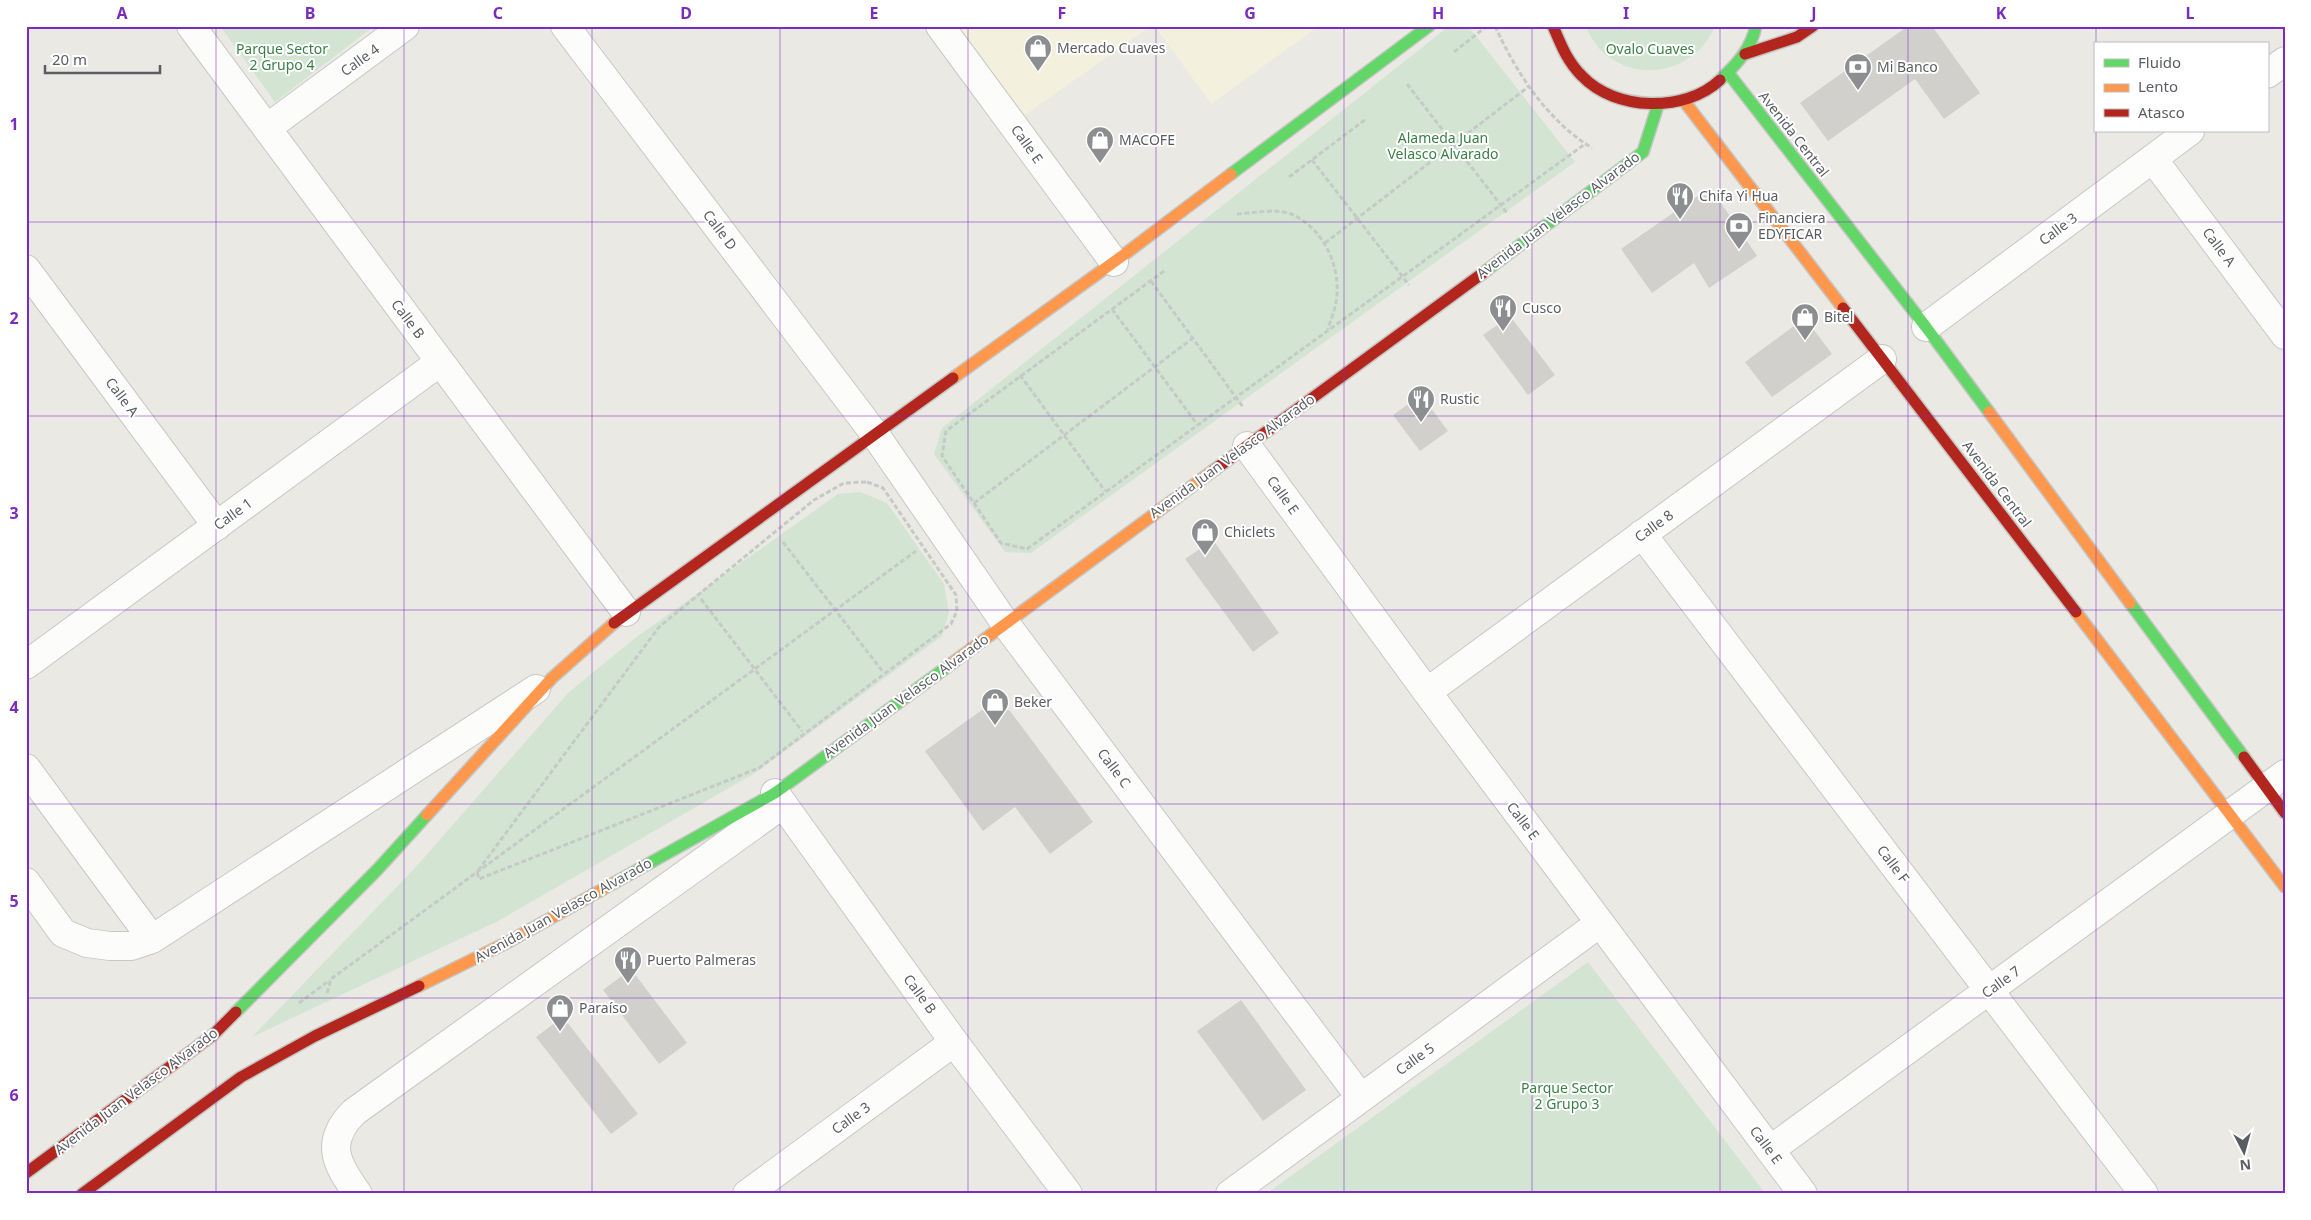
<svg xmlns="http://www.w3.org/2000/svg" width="2311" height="1220" font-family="'Noto Sans',sans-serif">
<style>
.commercial{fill:#f3f0de}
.green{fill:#d3e5d2}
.building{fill:#d1d0cd}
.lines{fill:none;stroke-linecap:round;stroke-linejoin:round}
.street-casing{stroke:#c7c7c6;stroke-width:30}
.fast-casing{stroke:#c5c6c4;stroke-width:14}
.slow-casing{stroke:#c5c6c4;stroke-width:14}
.jam-casing{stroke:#c5c6c4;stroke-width:14}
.path{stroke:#c5cac7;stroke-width:3;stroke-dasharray:5 2.5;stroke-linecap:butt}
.street{stroke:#fcfcfb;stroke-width:28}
.fast{stroke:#63d668;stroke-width:11}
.slow{stroke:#ff974d;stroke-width:11}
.jam{stroke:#b3261e;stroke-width:11}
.rail{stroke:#e2e2e1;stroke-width:4;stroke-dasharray:1 6;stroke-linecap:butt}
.grid{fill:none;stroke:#7b2cbf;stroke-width:1;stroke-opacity:0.55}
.labels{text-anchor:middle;stroke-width:4;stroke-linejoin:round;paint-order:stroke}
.poi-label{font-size:14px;fill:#5a5d62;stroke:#fff;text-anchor:start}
.park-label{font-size:14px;fill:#3b8046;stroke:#fff}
.street-label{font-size:14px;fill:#5a5d62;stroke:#fff}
.neatline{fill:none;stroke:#7b2cbf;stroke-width:2}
.grid-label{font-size:16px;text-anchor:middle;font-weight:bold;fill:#7b2cbf}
</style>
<rect width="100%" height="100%" fill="#eae9e4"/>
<path class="commercial" d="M958,26H1151L1022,117Z
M1155,26H1319L1211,104Z"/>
<path class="green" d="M220,26H374L275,102Z
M1449,26H1468L1575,162L1031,553L1005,552L934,454L942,428Z
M1585,26H1715C1698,67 1649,83 1612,59C1599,52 1592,39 1585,26Z
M860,492L887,503L944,584L949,612L942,636L755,773L498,921L252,1037L415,868L568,693L635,638L838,494Z
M1588,962L1766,1194H1266Z"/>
<path class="building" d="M1908,26H1932L1980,93L1944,119L1915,79L1828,141L1800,103Z
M1699,195L1717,197L1757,256L1709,288L1694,263L1652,293L1621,249Z
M1510,316L1555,375L1528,395L1483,335Z
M1805,318L1832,354L1772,397L1745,362Z
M1421,395L1448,431L1420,451L1393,415Z
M1213,540L1279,633L1253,652L1185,559Z
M999,705L1010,711L1093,822L1050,854L1015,807L983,831L925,751L986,707Z
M631,969L687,1043L659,1064L603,990Z
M1241,1000L1306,1090L1263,1121L1197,1031Z
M563,1017L638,1114L611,1134L536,1037Z"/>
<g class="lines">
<g class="street-casing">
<path id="street" d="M191,26L626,612
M565,26L874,433L1005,623L1361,1098
M940,26L1114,262
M2267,74L2285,61
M267,128L405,26
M2153,159L2285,335
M26,269L217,526
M1926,327L2190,131
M1247,446L1427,692L1803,1194
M1642,534L2144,1194
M26,665L440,362
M1427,692L1882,359
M26,768L152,939
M775,793L954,1042L1068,1194
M26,882L63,933L87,943L110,946H131L152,939L536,689
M1770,1150L2285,774
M358,1194C336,1164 324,1142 354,1112L783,804
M747,1194L954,1042
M1230,1194L1600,923"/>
</g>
<g class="fast-casing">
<path id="fast" d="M1729,74L1926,327L1989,412
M1720,80C1737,64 1751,49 1756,26
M1231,174L1429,26
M1487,270L1643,152L1658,105
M2130,603L2244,757
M614,883L775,793L951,664
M236,1012L377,870L427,815"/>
</g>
<g class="slow-casing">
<path id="slow" d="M1684,101L1843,308
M953,378L1129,251L1231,174
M1989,412L2130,603
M2076,612L2285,887
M951,664L1214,470
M427,815L552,678L614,623
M419,986L510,941L614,883"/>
</g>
<g class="jam-casing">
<path id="jam" d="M1553,26C1561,45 1567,61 1582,76C1615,111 1685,113 1720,80
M1745,54L1797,37L1813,26
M1843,308L2076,612
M1214,470L1487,270
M614,623L953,378
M2244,757L2285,813
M26,1173L213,1035L236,1012
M82,1194L241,1077L315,1036L419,986"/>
</g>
<path class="path" d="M1495,26C1517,74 1547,120 1592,148
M1454,52L1487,26
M1407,84L1507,213
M1312,160L1409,285
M1289,177L1366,119
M1237,214C1253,213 1276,208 1291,214C1325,228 1344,272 1335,307C1333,315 1330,322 1328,329
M1325,243L1528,87
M1164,271L946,431L942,456L1001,543L1027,549L1585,144
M1151,281L1243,407
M1112,309L1197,424
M1020,375L1105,491
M867,482L883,488L956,595L957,611L951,624L759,768L479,879L477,872L659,627L814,500L844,483Z
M974,503L1193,338
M783,542L883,672
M701,599L802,731
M327,993L331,979L916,551
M299,1003L330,980"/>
<use href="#street" class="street"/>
<use href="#fast" class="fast"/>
<use href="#slow" class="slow"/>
<use href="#jam" class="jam"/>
<path class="rail" d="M26,1183L34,1194"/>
</g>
<path class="grid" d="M216,26V1194M404,26V1194M592,26V1194M780,26V1194M968,26V1194M1156,26V1194M1344,26V1194M1532,26V1194M1720,26V1194M1908,26V1194M2096,26V44M2096,131V1194M26,222H2285M26,416H2285M26,610H2285M26,804H2285M26,998H2285"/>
<defs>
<g id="shop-pin" transform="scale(1.4375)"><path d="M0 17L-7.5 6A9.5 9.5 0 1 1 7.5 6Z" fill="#8c8e90" stroke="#fff"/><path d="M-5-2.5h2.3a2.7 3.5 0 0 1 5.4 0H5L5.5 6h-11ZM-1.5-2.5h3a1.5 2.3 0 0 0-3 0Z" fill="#fff"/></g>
<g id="bank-pin" transform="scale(1.4375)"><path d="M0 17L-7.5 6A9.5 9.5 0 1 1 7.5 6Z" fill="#8c8e90" stroke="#fff"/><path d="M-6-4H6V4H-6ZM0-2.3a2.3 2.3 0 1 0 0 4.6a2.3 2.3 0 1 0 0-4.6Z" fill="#fff"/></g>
<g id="restaurant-pin" transform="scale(1.4375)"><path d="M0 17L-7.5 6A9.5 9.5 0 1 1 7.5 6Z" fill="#8c8e90" stroke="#fff"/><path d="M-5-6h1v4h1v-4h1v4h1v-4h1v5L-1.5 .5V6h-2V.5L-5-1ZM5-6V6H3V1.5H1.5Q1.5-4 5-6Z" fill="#fff"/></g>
</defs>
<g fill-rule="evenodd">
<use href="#shop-pin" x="1038" y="48"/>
<use href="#bank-pin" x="1858" y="67"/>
<use href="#shop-pin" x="1100" y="140"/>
<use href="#restaurant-pin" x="1680" y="196"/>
<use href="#bank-pin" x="1739" y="226"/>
<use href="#restaurant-pin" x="1503" y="308"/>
<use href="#shop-pin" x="1805" y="317"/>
<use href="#restaurant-pin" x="1421" y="399"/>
<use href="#shop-pin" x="1205" y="532"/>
<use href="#shop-pin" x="995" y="702"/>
<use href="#restaurant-pin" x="628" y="960"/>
<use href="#shop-pin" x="560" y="1008"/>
</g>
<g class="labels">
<g class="poi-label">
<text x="1057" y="53">Mercado Cuaves</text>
<text x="1877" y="72">Mi Banco</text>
<text x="1119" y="145">MACOFE</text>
<text x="1699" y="201">Chifa Yi Hua</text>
<text x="1758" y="223">Financiera<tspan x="1758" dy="16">EDYFICAR</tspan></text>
<text x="1522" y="313">Cusco</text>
<text x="1824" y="322">Bitel</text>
<text x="1440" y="404">Rustic</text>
<text x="1224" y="537">Chiclets</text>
<text x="1014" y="707">Beker</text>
<text x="647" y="965">Puerto Palmeras</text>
<text x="579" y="1013">Paraíso</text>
</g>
<g class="park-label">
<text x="282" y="54">Parque Sector<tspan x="282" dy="16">2 Grupo 4</tspan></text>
<text x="1650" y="54">Ovalo Cuaves</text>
<text x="1443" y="143">Alameda Juan<tspan x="1443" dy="16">Velasco Alvarado</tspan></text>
<text x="1567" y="1093">Parque Sector<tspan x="1567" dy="16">2 Grupo 3</tspan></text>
</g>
<g class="street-label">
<text transform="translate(360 60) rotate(-36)" y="5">Calle 4</text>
<text transform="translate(1794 134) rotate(52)" y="5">Avenida Central</text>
<text transform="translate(1027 144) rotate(54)" y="5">Calle E</text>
<text transform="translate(1558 215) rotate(-37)" y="5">Avenida Juan Velasco Alvarado</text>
<text transform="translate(2058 229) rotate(-37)" y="5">Calle 3</text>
<text transform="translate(720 230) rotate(53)" y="5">Calle D</text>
<text transform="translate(2219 247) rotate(53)" y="5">Calle A</text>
<text transform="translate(408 319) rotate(53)" y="5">Calle B</text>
<text transform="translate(122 397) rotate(53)" y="5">Calle A</text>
<text transform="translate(1232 456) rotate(-36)" y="5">Avenida Juan Velasco Alvarado</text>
<text transform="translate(1997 484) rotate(53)" y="5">Avenida Central</text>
<text transform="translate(1283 495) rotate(54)" y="5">Calle E</text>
<text transform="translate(233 514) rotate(-36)" y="5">Calle 1</text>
<text transform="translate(1654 526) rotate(-36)" y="5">Calle 8</text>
<text transform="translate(906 696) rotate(-36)" y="5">Avenida Juan Velasco Alvarado</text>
<text transform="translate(1114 768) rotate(53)" y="5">Calle C</text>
<text transform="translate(1523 821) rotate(53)" y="5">Calle E</text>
<text transform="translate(1893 864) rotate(53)" y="5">Calle F</text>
<text transform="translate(563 910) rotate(-29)" y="5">Avenida Juan Velasco Alvarado</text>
<text transform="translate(2001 982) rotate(-36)" y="5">Calle 7</text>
<text transform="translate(920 994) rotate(54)" y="5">Calle B</text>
<text transform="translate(1415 1059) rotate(-36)" y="5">Calle 5</text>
<text transform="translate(136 1091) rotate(-37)" y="5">Avenida Juan Velasco Alvarado</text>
<text transform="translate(851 1118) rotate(-36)" y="5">Calle 3</text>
<text transform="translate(1766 1145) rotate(53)" y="5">Calle E</text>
</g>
</g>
<rect width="2311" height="1220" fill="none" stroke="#ffffff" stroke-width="55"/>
<rect x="2094" y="42" width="175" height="90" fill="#ffffff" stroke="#bdbec0"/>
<rect x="2104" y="59" width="25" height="8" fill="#63d668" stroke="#bdbec0"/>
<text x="2138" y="68" font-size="15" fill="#5a5d62">Fluido</text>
<rect x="2104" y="84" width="25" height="8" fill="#ff974d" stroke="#bdbec0"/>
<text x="2138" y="92" font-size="15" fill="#5a5d62">Lento</text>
<rect x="2104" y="109" width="25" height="8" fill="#b3261e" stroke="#bdbec0"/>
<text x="2138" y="118" font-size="15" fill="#5a5d62">Atasco</text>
<g transform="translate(2244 1152) rotate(174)" stroke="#ffffff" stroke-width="4" paint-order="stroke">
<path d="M0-4L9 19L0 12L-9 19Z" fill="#5a5d62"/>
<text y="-8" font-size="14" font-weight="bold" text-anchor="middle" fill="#5a5d62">N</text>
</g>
<path d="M45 65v8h115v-8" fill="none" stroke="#5a5d62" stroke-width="2.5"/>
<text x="52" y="65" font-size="15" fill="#5a5d62" stroke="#ffffff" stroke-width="4" paint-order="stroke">20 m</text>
<rect x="28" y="28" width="2256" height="1164" class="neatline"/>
<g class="grid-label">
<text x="122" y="19">A</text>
<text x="310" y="19">B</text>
<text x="498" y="19">C</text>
<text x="686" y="19">D</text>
<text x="874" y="19">E</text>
<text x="1062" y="19">F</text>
<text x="1250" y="19">G</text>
<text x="1438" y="19">H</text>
<text x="1626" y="19">I</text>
<text x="1814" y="19">J</text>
<text x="2001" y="19">K</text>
<text x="2190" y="19">L</text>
<text x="14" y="130">1</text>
<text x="14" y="324">2</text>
<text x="14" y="519">3</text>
<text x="14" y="713">4</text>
<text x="14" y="907">5</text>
<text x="14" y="1101">6</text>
</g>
</svg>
